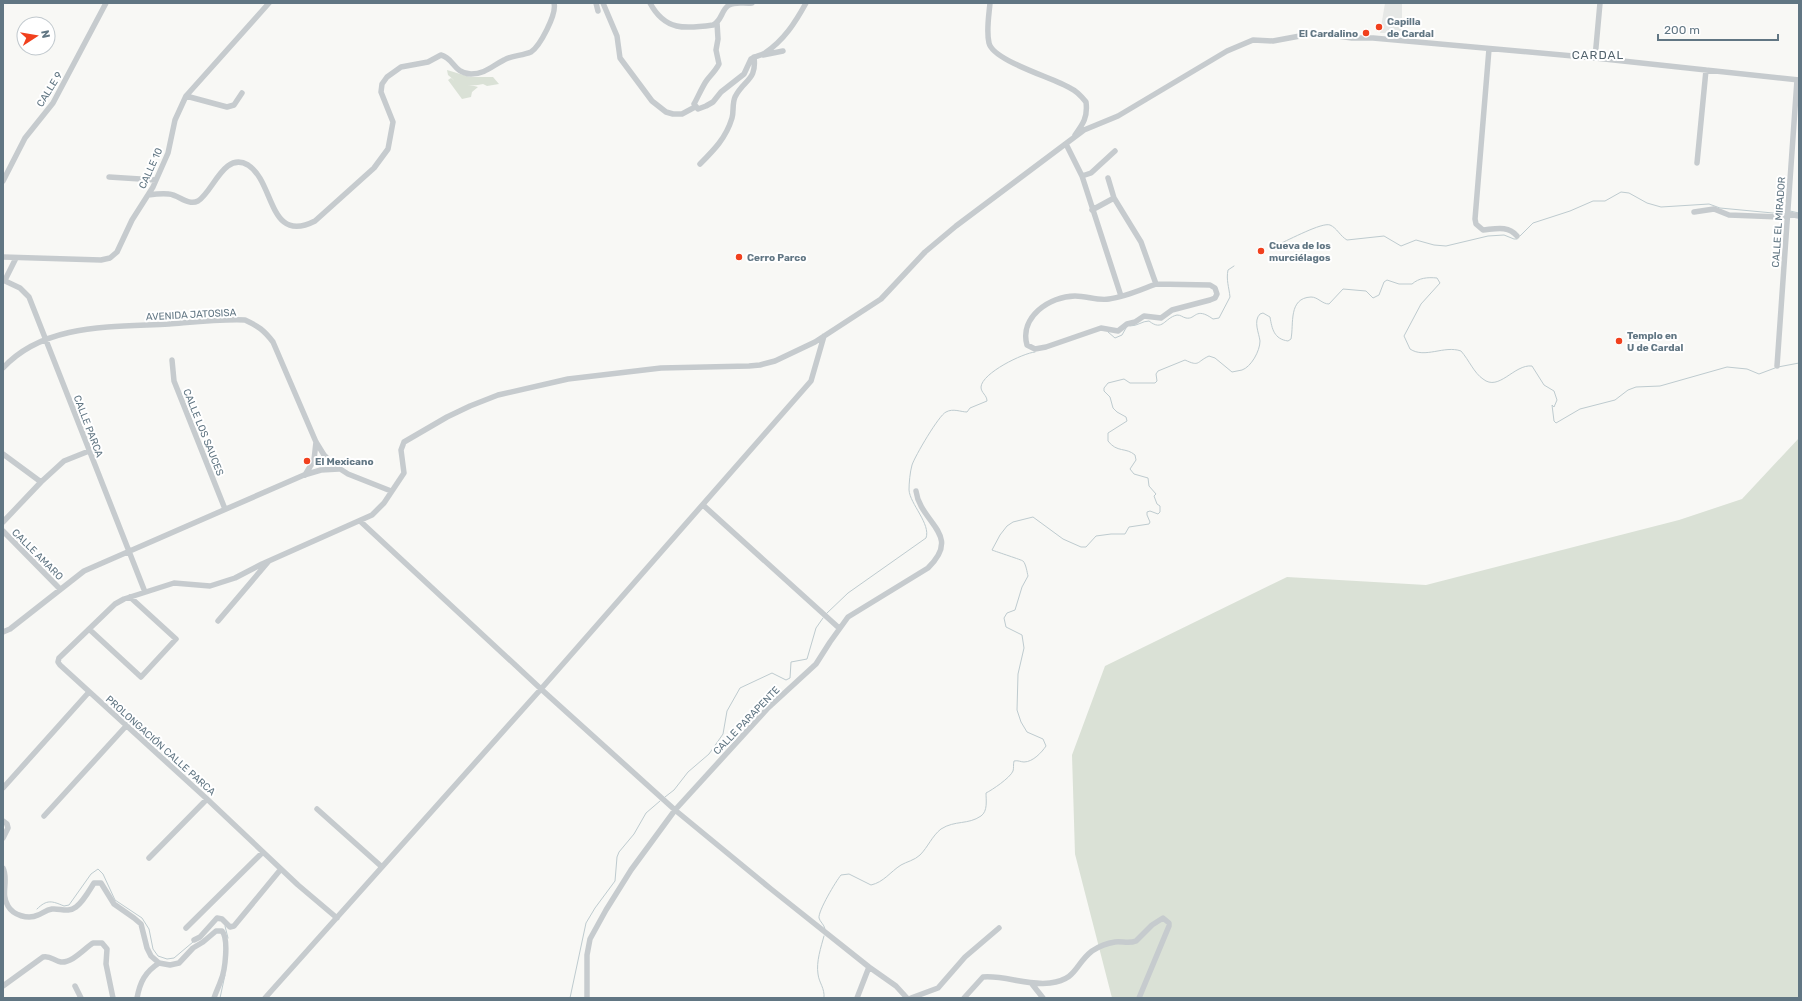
<svg xmlns="http://www.w3.org/2000/svg" width="1802" height="1001" font-family="Rubik,sans-serif">
<style>
.built{fill:#e6e8e6}
.green{fill:#dae1d6}
.lines{fill:none;stroke-linecap:round;stroke-linejoin:round}
.stream{stroke:#becbcf;stroke-width:1}
.minor{stroke:#c6cbce;stroke-width:5.5}
.poi-dot{fill:#f1401d;stroke:#fff;stroke-width:1.5}
.labels{text-anchor:middle;stroke-width:4;stroke-linejoin:round;paint-order:stroke}
.poi-label{font-size:10px;font-weight:bold;fill:#617683;stroke:#fff;text-anchor:start}
.street-label{font-size:10px;fill:#617683;stroke:#fff}
.quarter-label{font-size:12px;letter-spacing:1px;fill:#53636d;stroke:#fff}
</style>
<rect width="100%" height="100%" fill="#f8f8f5"/>
<path class="built" d="M1385,3H1402V33H1380Z"/>
<path class="green" d="M447,70L470,77H493L499,84L487,86L483,84C476,86 462,86 456,82C453,80 451,77 448,75Z
M451,78C459,86 468,84 478,87L472,92L471,97L462,99L448,80Z
M1799,438V998H1112L1075,854L1072,755L1105,666L1287,577L1426,585L1679,520L1742,499Z"/>
<g class="lines">
<path class="stream" d="M1790,211L1799,213
M1520,236L1533,223L1570,211L1593,201H1605L1621,192L1629,193L1647,203L1661,207L1709,204L1720,208L1773,213L1785,211
M1279,244C1289,240 1322,222 1330,225C1337,228 1340,236 1347,240L1384,236L1401,246L1416,240L1434,245L1446,246L1488,236L1504,235L1514,239H1517
M1130,326C1138,326 1142,321 1149,321C1163,332 1164,318 1177,315C1181,315 1182,317 1186,318C1196,320 1195,306 1213,319L1219,318L1230,297C1229,287 1226,280 1228,270L1234,266
M1108,332L1115,338L1122,335L1126,328
M1778,367L1799,363
M826,614L848,593L926,538C931,524 910,504 909,490C909,483 910,472 912,465C915,456 939,415 946,412C953,408 961,412 967,412L970,408L987,401C987,395 981,393 981,387C982,373 1023,353 1035,352
M665,797L674,790L688,772L709,754L723,734L727,711L740,688L772,673L786,680L790,678L791,662L807,659L816,628L823,618
M37,909C47,899 52,901 64,906L69,905L91,874L98,869L103,874L115,900L142,918L149,929L153,949L158,956L167,959L174,958L193,942
M225,926L228,938
M825,929C824,924 820,922 819,918C818,911 836,881 841,875L849,874L871,885C884,882 890,872 901,865C906,862 915,860 920,855C928,847 932,836 941,829C955,820 968,825 981,816C988,811 986,800 986,793C992,790 1010,778 1013,771C1014,768 1013,765 1014,761C1018,760 1021,762 1024,762C1033,762 1042,752 1046,746L1043,739L1027,732L1021,722L1017,710L1018,674L1024,648L1022,635L1006,627L1004,618L1007,613L1015,610L1022,587L1028,576C1027,572 1026,564 1023,561C1022,560 997,552 992,550L1000,535L1007,526L1013,522L1033,517L1063,539L1081,547H1086L1096,536L1111,534H1125L1129,527L1149,524L1150,522L1147,515V512L1150,511L1158,514L1160,512V506L1157,504L1154,496L1156,494L1149,486L1148,478L1134,474L1130,469L1136,460L1135,455C1126,447 1117,453 1108,441V433L1127,421L1126,417L1117,412L1113,408L1110,397L1104,391V388L1108,383L1124,379L1130,383H1155L1157,381L1156,374L1158,371L1185,360C1200,367 1196,362 1209,356L1215,358L1232,372C1235,371 1239,371 1242,370C1251,367 1260,351 1260,341C1259,333 1253,321 1260,314L1263,313L1270,317C1272,329 1274,339 1288,341L1291,339C1294,324 1288,298 1311,297C1318,297 1322,304 1329,304L1343,289L1366,291L1373,298L1379,295L1384,282L1387,280L1399,284H1412C1419,278 1427,277 1437,278L1440,283L1421,304L1404,336L1410,349C1425,359 1444,345 1461,351C1469,360 1474,373 1483,379C1499,392 1514,364 1532,366L1544,385L1554,391L1557,400L1554,407L1552,405L1554,421L1556,423L1580,409L1615,400L1628,390L1636,387L1660,386L1727,367L1747,369L1759,374L1775,368
M220,998L225,975
M570,998L586,923L595,908L615,881L617,857L619,852L634,834L646,813L660,801
M824,998C825,988 819,983 818,974C816,962 821,947 824,936"/>
<path class="minor" d="M596,3L598,11
M603,3L617,36L620,58L652,101L666,112L673,114H682L695,107
M650,3C665,31 685,29 713,25C722,21 721,10 729,5C736,1 745,4 752,3
M990,3C989,15 986,31 989,43C993,61 1054,78 1070,88C1077,91 1082,97 1086,102C1088,117 1083,124 1075,135
M717,23L718,39L716,50L719,64C716,70 711,75 707,80C703,85 697,99 694,104L698,109L706,106L713,102L721,92L744,74L751,59C755,56 760,56 765,53C784,40 795,23 806,3
M1489,49L1475,219L1476,224L1483,230C1495,229 1508,225 1517,236
M763,55L783,51
M1595,58L1600,3
M186,96L227,107L234,105L242,93
M1066,144L1082,176
M1115,151L1091,173L1082,176L1121,296
M1697,163L1706,70
M700,164C714,150 726,138 732,118C734,111 732,104 735,97C744,79 757,81 754,57
M109,177L156,180
M1108,178L1114,198L1141,242L1156,284
M3,181L25,138L53,103L106,3
M148,195C155,194 162,193 169,194C179,195 188,206 198,201C213,192 224,151 248,165C275,182 268,245 315,221L374,168L388,149L393,122L381,92L382,84L387,77L401,67L428,62L441,55C454,58 453,73 471,74C485,74 492,66 504,60C512,55 522,56 531,52C540,46 557,14 554,3
M1092,210L1114,198
M1694,212L1714,209L1729,215L1781,217L1788,214L1799,216
M3,257L101,260L110,258L117,252L132,220L153,187L168,153L175,120L186,96L269,3
M3,280L20,288L29,297L145,592
M5,280L16,258
M1156,284L1210,285L1215,288L1217,294L1215,298L1210,300L1172,310L1161,318L1144,316L1135,322L1127,324L1118,331L1101,328L1046,347L1035,349L1027,345C1019,317 1050,296 1075,296C1087,296 1098,301 1109,299C1125,297 1140,290 1156,284Z
M172,360L174,381L225,509
M1777,366L1797,80
M3,368C44,323 113,327 169,324C194,322 220,319 245,320C258,326 264,330 273,342L316,442L324,455L334,465L348,474L391,491
M3,454L41,482
M305,475L314,460L316,442
M703,505L839,628
M360,521L541,689L675,810L771,889L869,967L896,986L907,998
M3,522L41,482L64,461L89,451
M3,531L60,589
M218,621L268,562
M89,629L141,677L176,639L130,597
M3,632L10,629L84,571L304,475L321,470L339,469
M3,788L89,692
M317,809L382,867
M44,816L127,725
M3,821L7,824L8,828L3,838
M149,858L207,799
M3,868C9,880 0,894 8,906C13,915 28,920 38,915C43,913 46,910 52,909C60,908 68,913 76,907C83,902 89,891 94,883H101L114,904L134,918L141,924L147,948L151,956L159,963L170,965L179,963L193,948L203,942L216,931H222C229,939 225,971 221,980C219,986 216,992 214,998
M337,918L298,885L207,799L60,665L58,662L59,658L115,604L124,599L174,583L210,586L235,578L262,564L372,515L384,503L404,473L401,450L404,442L447,417L470,406L498,395L568,379L661,368L749,366L760,365L775,361L815,342L881,299L925,252L956,226L1084,130L1118,116L1227,51L1253,40L1273,41L1316,33L1352,38H1373L1595,58L1799,80
M186,928L263,852
M194,940L200,937L217,918L222,919L230,927L234,926L281,869
M1032,984L1043,998
M3,986L43,957C50,955 54,961 61,962C72,963 84,949 93,943H102L107,949L106,964L113,998
M75,986L81,998
M137,998C140,982 145,972 159,963
M265,998L541,689L811,381L824,336
M587,998V955L590,939L606,910L631,870L675,810L768,708L816,664L830,642L848,617L928,568C963,534 920,523 916,491
M857,998L869,967
M911,998L938,988L965,957L999,928
M964,998L983,977C1005,975 1026,986 1050,983C1078,979 1074,965 1092,951C1098,947 1108,943 1115,942C1122,941 1129,944 1136,941L1152,925L1163,918L1169,923V926L1139,998"/>
</g>
<g class="poi-dot">
<circle cx="1379" cy="27" r="4"/>
<circle cx="1366" cy="33" r="4"/>
<circle cx="1261" cy="251" r="4"/>
<circle cx="739" cy="257" r="4"/>
<circle cx="1619" cy="341" r="4"/>
<circle cx="307" cy="461" r="4"/>
</g>
<g class="labels">
<g class="poi-label">
<text x="1387" y="25">Capilla<tspan x="1387" dy="12">de Cardal</tspan></text>
<text x="1358" y="37" text-anchor="end">El Cardalino</text>
<text x="1269" y="249">Cueva de los<tspan x="1269" dy="12">murciélagos</tspan></text>
<text x="747" y="261">Cerro Parco</text>
<text x="1627" y="339">Templo en<tspan x="1627" dy="12">U de Cardal</tspan></text>
<text x="315" y="465">El Mexicano</text>
</g>
<g class="street-label">
<text transform="translate(49 89) rotate(-58)" y="4">CALLE 9</text>
<text transform="translate(150 168) rotate(-66)" y="4">CALLE 10</text>
<text transform="translate(1778 222) rotate(-86)" y="4">CALLE EL MIRADOR</text>
<text transform="translate(191 314) rotate(-3)" y="4">AVENIDA JATOSISA</text>
<text transform="translate(89 426) rotate(69)" y="4">CALLE PARCA</text>
<text transform="translate(204 432) rotate(68)" y="4">CALLE LOS SAUCES</text>
<text transform="translate(38 554) rotate(45)" y="4">CALLE AMARO</text>
<text transform="translate(746 720) rotate(-46)" y="4">CALLE PARAPENTE</text>
<text transform="translate(161 745) rotate(42)" y="4">PROLONGACIÓN CALLE PARCA</text>
</g>
<g class="quarter-label">
<text x="1598" y="59">CARDAL</text>
</g>
</g>
<rect width="1802" height="1001" fill="none" stroke="#617683" stroke-width="8"/>
<g transform="translate(36 36) rotate(78)"><circle r="19" fill="#ffffff" stroke="#c0c8cd"/>
<path d="M0-3L7 15L0 10L-7 15Z" fill="#f1401d"/>
<text y="-6" font-size="11" font-weight="bold" text-anchor="middle" fill="#617683">N</text>
</g>
<path d="M1658 34v6h120v-6" fill="none" stroke="#617683" stroke-width="2"/>
<text x="1664" y="34" font-size="12" fill="#617683" stroke="#ffffff" stroke-width="3" paint-order="stroke">200 m</text>
</svg>
